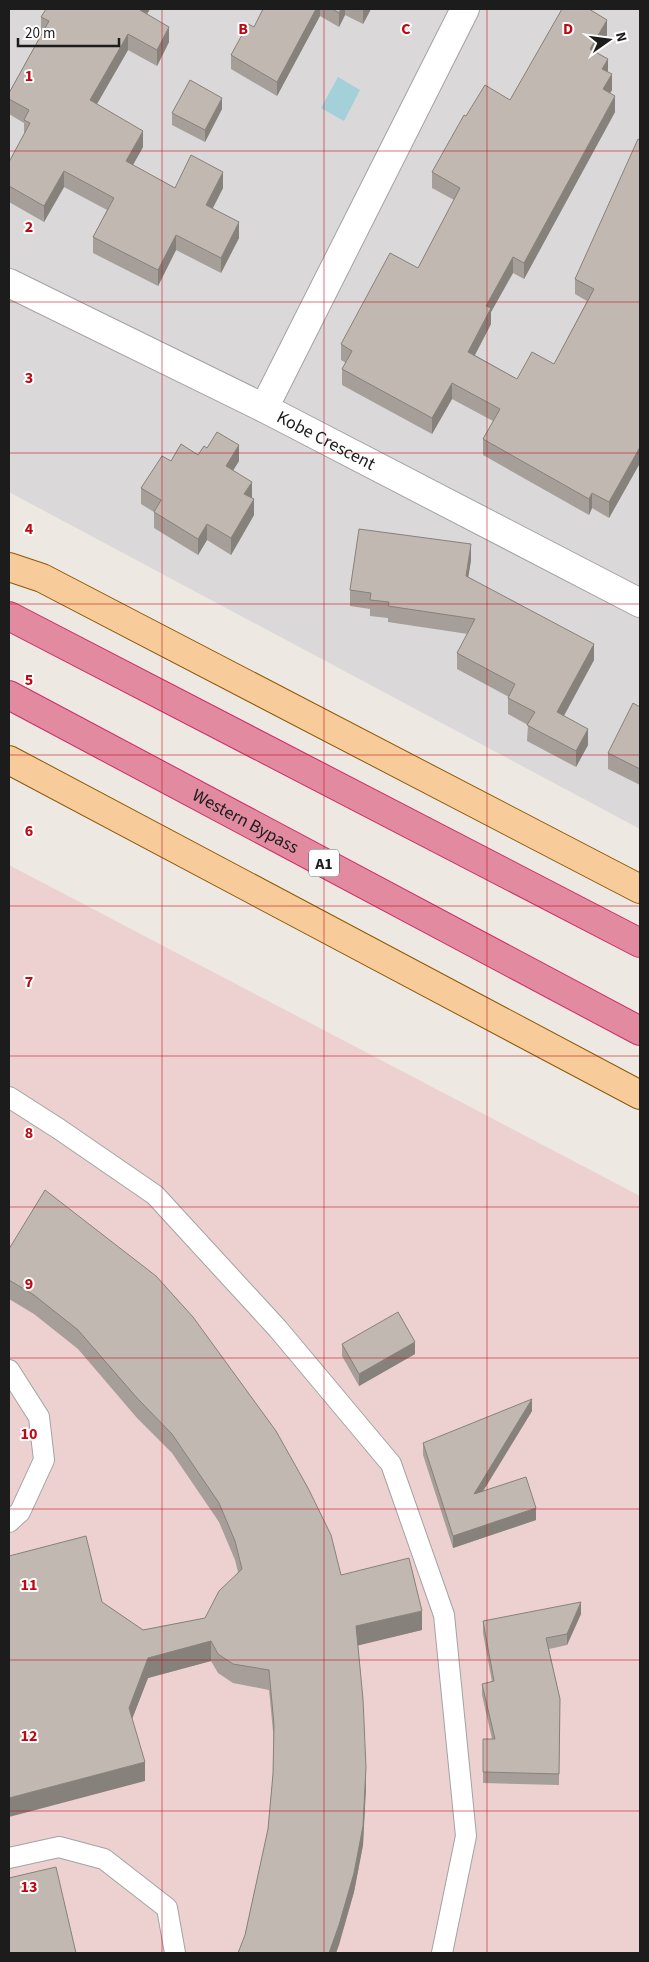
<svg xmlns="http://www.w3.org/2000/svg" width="649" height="1962" font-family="'Source Sans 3',sans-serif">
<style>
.residential{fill:#dad8d9}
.commercial{fill:#edd1d1}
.water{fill:#a3d0d9}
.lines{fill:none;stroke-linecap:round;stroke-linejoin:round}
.lane-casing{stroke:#a3a3a3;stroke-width:22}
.street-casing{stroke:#a3a3a3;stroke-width:30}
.primary-casing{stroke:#8d5906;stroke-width:30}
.highway-casing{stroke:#cf2a6b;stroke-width:30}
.lane{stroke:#fff;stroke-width:20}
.street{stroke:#fff;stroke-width:28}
.primary{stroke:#f8cb9b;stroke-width:28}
.highway{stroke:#e28ba0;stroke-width:28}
.wall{fill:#a69e98}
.shaded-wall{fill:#87817c}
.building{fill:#c1b8b1;stroke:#87817c}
.grid{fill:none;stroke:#bf0812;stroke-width:1;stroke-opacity:0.55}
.labels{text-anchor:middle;stroke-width:4;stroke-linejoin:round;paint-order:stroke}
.shield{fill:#fff;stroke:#606060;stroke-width:1}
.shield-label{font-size:16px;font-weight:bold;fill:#1c1c1c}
.street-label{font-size:18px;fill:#1c1c1c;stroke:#fff}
.grid-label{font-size:16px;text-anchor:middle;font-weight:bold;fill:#bf0812;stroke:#fff;stroke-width:4;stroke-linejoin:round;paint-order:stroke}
</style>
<rect width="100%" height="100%" fill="#ede8e1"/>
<path class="residential" d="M9,9H640V829L9,492Z"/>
<path class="commercial" d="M9,865L640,1196V1953H9Z"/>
<path class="water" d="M338,77L360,90L344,121L321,108Z"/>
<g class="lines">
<g class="lane-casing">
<path id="lane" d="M9,1097L59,1129L155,1195L278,1329L391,1464L444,1615L466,1836L442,1953
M9,1370L39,1417L44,1460L20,1512L9,1522
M9,1858L59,1847L104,1859L167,1908L175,1953"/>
</g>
<g class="street-casing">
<g id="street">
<path id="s1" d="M9,283L264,408L640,603"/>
<path d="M264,408L465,9"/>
</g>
</g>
<g class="primary-casing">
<path id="primary" d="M9,567L42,578L640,889
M9,760L640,1095"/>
</g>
<g class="highway-casing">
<g id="highway">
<path d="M9,616L640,943"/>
<path id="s2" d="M9,695L640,1031"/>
</g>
</g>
<use href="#lane" class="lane"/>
<use href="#street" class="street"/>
<use href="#primary" class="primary"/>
<use href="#highway" class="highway"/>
</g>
<path class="wall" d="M46,9H150L147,14L169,42L157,66L128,50L97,104L143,147L133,165L175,188H223L213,208L239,238L221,273L176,250L158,286L93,253V237L107,210L64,187L44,222L9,202V162L24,134V123L9,114V93L42,33H41V17Z
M263,9H371L363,24L345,15L339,27L320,16L277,96L231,69V55L254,27Z
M607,35L597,53L608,72L612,90L610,93L615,112L524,279L513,273L491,312V324L475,355L517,379L554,364L587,301L575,294V279L640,140V463L609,518L592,508L589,515L483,455V439L493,421L452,399L432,434L342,385V369L346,363L341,360V344L418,268L454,200L432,188V172L466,116L510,100Z
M222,109L205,142L172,125V113Z
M198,455L239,461L233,470L252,498L254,515L231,555L207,540L198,555L154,528V512L141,504V488L171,461Z
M471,560L468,577L594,660L564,716L588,745L576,767L527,741L528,725L508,714V698L509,697L457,669V653L468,634L388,622V618L370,616V609L350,606V590Z
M640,707V785L608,769V753Z
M9,1249L341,1575L422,1630L358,1645L366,1787L363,1845L354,1892L336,1953H238L245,1935L268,1829L273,1774L274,1742L269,1690L233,1683L218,1673L211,1661L148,1678L132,1719L145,1781L102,1602L143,1630L205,1618L238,1572L235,1560L219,1522L172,1453L137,1418L78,1349L34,1314L9,1299Z
M342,1344L415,1354L359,1386L342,1356Z
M532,1411L483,1491L536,1520L453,1548L423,1455V1443Z
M581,1614L567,1645L549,1649L560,1699L559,1785L483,1783V1739H492L482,1695V1684L492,1682L483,1633V1621Z"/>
<path class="shaded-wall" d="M141,9H150L140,26V10Z
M316,9H320V16L277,96V82Z
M341,9H345V15L339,27V13Z
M363,9H371L363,24Z
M607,20V35L590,64V49Z
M169,27V42L157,66V50Z
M128,34V50L90,116V100Z
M608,59V75L602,69Z
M612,74V90L603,105V89Z
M615,96V112L524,279V263Z
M222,98V109L205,142V130Z
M143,131V147L126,177V161Z
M64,171V187L44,222V206Z
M223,172V188L206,221V205Z
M239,222V238L221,273V258Z
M176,235V250L158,286V270Z
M513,257V273L491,312V324L468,368V352L486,306Z
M452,383V399L432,434V418Z
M239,445V461L226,482V466Z
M640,447V463L609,518V502Z
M252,482V498L244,494Z
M592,493V508L589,515V499Z
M254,499V515L231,555V538Z
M207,524V540L198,555V539Z
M471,544V560L466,592V576Z
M594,644V660L557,728V712Z
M588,729V745L576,767V751Z
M415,1342V1354L359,1386V1374Z
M532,1399V1411L474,1506V1494Z
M536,1508V1520L453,1548V1536Z
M581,1602V1614L567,1645V1634Z
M422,1611V1630L356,1646V1626Z
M211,1641V1661L148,1678L129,1727V1708L148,1658Z
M145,1762V1781L9,1817V1798Z
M366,1767V1787L363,1845L354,1892L339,1945L336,1953H329Z"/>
<path class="building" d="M46,9H141L140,10L169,27L157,50L128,34L90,100L143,131L126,161L175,188L191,155L223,172L206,205L239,222L221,258L176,235L158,270L93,237L114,198L64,171L44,206L9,186V162L30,123L24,120L29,110L9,99V93L49,21L41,17Z
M263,9H316L277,82L231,55L248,24L254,27Z
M332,9H341L339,13Z
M562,9H589L607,20L590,49L608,59L602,69L612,74L603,89L615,96L524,263L513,257L486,306L491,308L468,352L517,379L532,352L554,364L594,289L575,279L638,139L640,140V447L609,502L592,493L589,499L483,439L500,409L452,383L432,418L342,369L352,351L341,344L390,253L418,268L460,188L432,172L464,115L466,116L485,85L510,100Z
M190,80L222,98L205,130L172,113Z
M217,432L239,445L226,466L252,482L244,494L254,499L231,538L207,524L198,539L154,512L161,500L141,488L162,456L171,461L181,444L198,455L204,446L207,448Z
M359,529L471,544L466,576L594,644L557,712L588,729L576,751L527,725L535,712L508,698L515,684L457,653L475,619L388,606L389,602L370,600L371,593L350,590Z
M633,703L640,707V769L608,753Z
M45,1190L156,1276L193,1317L276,1431L308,1488L331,1535L341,1575L409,1558L422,1611L356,1626L363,1699L366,1767L363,1826L354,1873L339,1925L329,1953H238L245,1935L268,1829L273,1774L274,1725L269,1670L233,1664L218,1654L211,1641L148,1658L129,1708L145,1762L9,1798V1556L86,1536L102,1602L143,1630L205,1618L219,1591L242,1569L235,1541L219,1503L172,1434L137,1398L78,1330L34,1295L9,1280V1249Z
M398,1312L415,1342L359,1374L342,1344Z
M532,1399L474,1494L526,1477L536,1508L453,1536L423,1443Z
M581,1602L567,1634L546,1638L560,1699L559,1774L483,1772V1739H495L482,1684L494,1681L483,1621Z
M56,1867L76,1953H9V1878Z"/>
<path class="grid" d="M162,9V1953M324,9V1953M487,9V1953M9,151H640M9,302H640M9,453H640M9,604H640M9,755H640M9,906H640M9,1056H640M9,1207H640M9,1358H640M9,1509H640M9,1660H640M9,1811H640"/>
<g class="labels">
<rect class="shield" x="309" y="849.5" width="30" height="27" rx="4"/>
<g class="shield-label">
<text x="324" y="869">A1</text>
</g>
<g class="street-label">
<text dy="6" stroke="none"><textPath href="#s1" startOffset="354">Kobe Crescent</textPath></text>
<text dy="6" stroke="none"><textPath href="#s2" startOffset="268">Western Bypass</textPath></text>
</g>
</g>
<g class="grid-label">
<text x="243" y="34">B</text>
<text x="406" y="34">C</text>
<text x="568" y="34">D</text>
<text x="29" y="81">1</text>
<text x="29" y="232">2</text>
<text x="29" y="383">3</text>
<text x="29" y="534">4</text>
<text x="29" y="685">5</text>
<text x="29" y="836">6</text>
<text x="29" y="987">7</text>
<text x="29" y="1138">8</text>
<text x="29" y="1289">9</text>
<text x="29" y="1439">10</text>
<text x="29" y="1590">11</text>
<text x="29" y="1741">12</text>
<text x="29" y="1892">13</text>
</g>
<rect width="649" height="1962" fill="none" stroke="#1c1c1c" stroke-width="20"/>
<g transform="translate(609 40) rotate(76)" stroke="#ffffff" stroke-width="4" paint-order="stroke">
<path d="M0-4L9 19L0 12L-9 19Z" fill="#1c1c1c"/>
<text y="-8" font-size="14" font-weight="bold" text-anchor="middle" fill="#1c1c1c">N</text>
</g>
<path d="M18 38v8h101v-8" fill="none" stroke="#1c1c1c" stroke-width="2.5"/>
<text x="25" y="38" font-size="15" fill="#1c1c1c" stroke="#ffffff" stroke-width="4" paint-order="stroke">20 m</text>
</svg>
